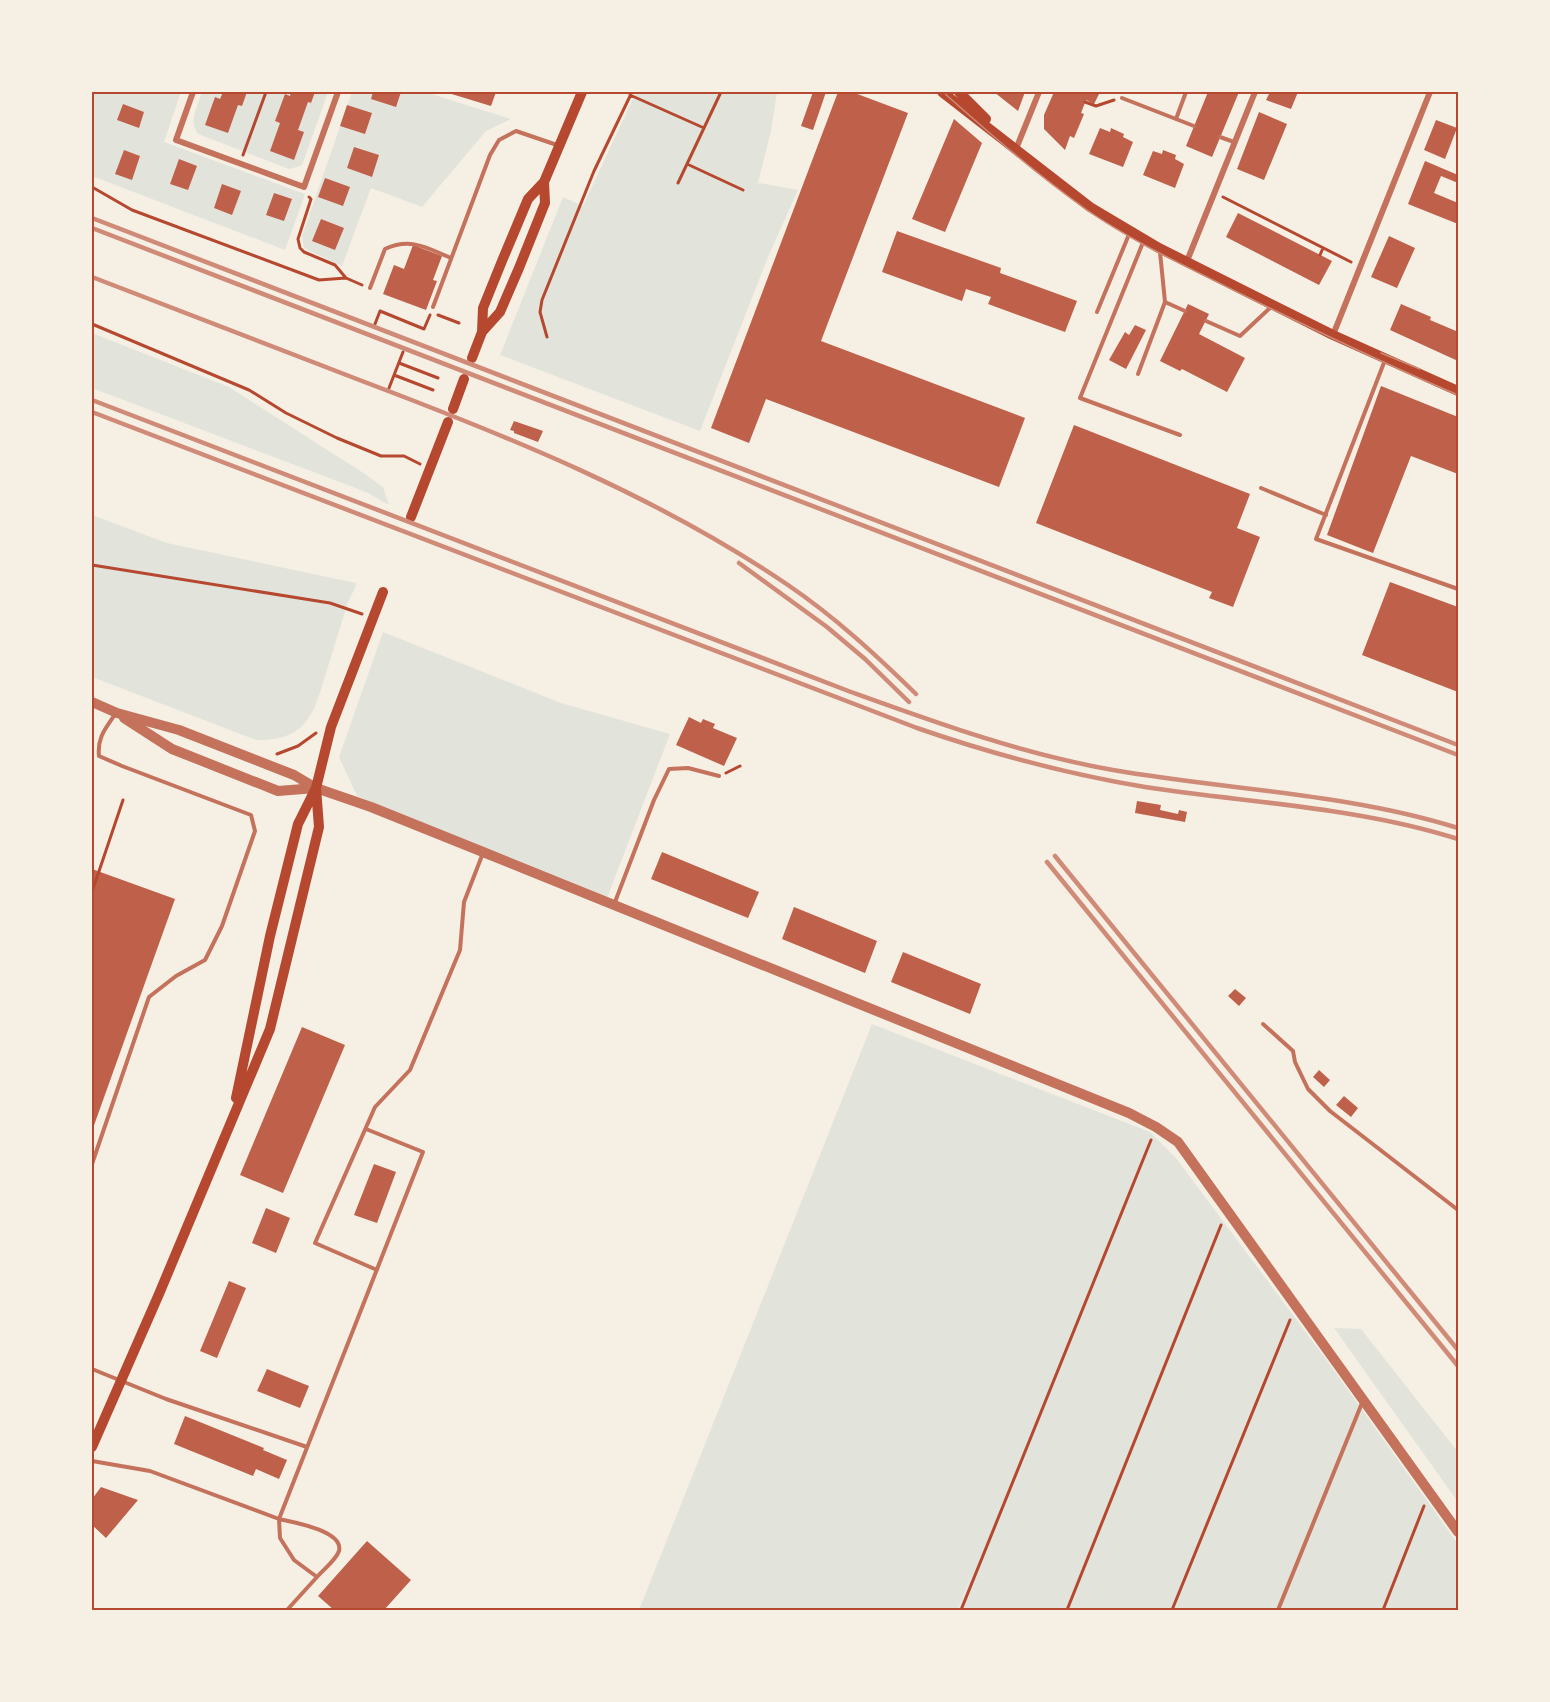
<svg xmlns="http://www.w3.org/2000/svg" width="1550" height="1702" font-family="'DejaVu Sans',sans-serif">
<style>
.green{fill:#e2e4dc}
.building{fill:#bf614a}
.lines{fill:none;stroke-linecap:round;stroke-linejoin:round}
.path{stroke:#b5482f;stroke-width:3}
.service{stroke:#c5725c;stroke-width:4}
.minor{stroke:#c5725c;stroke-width:6}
.tertiary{stroke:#c5725c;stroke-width:10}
.secondary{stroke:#b5482f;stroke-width:10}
.tram{stroke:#cf8b77;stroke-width:1.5}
.rail{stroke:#cf8b77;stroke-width:4.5}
.neatline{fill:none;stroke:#b5482f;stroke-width:2}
</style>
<rect width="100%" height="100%" fill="#f6efe4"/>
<path class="green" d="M92,92H181L164,142L305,194L285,250L92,176Z
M202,92H328L304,160L301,166L289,169L198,134C188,122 198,105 202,92Z
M352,92H425L511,119L486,131L422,207L371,188L342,266L304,248L302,236Z
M636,92H777L771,131L757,187L759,183L798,190L768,257L700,431L500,355L563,197L583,206Z
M92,333L229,387L365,474L383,487L389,505L366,492L92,388Z
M92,515L167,543L356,583V586L348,602C341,625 334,647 327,670C314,713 308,741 256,740L92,677Z
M383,632L561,703L670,734L607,898L357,796L339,757Z
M872,1024L1150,1132L1176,1158L1328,1362L1458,1544V1610H958L974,1569L957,1610H639Z
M1334,1328L1361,1329L1458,1452V1502Z"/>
<path class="building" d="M223,92H247L242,106L238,105L228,133L205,125L215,97L220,99Z
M291,92H315L311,103L308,102L298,130L304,132L294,160L270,151L280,123L275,121L285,94L290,96Z
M373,92H401L396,107L371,99Z
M445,92H496L491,106Z
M813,92H826L813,130L801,126Z
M838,92H852L908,113L821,341L1025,418L999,487L766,399L749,443L711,428Z
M994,92H1025L1018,111Z
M1054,92H1100L1094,104L1086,100L1081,113L1084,114L1074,138L1070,136L1065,150L1044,129V115Z
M1208,92H1239L1212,157L1186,146Z
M1270,92H1298L1291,109L1266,100Z
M123,104L144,112L139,128L117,120Z
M347,105L372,113L365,134L340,126Z
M1259,112L1287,124L1264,180L1237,169Z
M954,119L982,143L945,232L912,219Z
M1436,120L1457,128L1445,159L1424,150Z
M1100,128L1110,132L1111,128L1124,134L1123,137L1133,142L1123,167L1089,154Z
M354,147L379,155L372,177L347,168Z
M124,150L140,156L132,180L115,174Z
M1163,150L1176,155L1175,159L1184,164L1175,188L1143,175L1153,151L1162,154Z
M179,159L197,166L188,190L170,184Z
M1425,161L1458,175V183L1441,176L1434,193L1458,203V224L1408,204Z
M325,178L350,187L343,206L318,197Z
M222,184L241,191L232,215L214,208Z
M274,193L292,199L284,221L266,215Z
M1238,213L1332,261L1319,285L1226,237Z
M321,219L344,228L335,250L312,241Z
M897,231L1001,268L1000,273L1077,301L1065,332L988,304L991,297L966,289L962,301L882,272Z
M1389,236L1415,248L1397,288L1371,277Z
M413,245L442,256L433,280L437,281L426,310L383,294L394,265L404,269Z
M1188,304L1209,314L1199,334L1245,358L1227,392L1182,369L1180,371L1160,361Z
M1401,304L1431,317L1430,320L1456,331L1458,326V361L1390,330Z
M1135,325L1146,330L1126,369L1109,360L1125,332L1129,335Z
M1381,386L1458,417V474L1411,456L1373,553L1327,535Z
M514,421L543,431L538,442L514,433V431L510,430Z
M1074,425L1250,494L1237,528L1260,537L1233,607L1209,598L1212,592L1036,523Z
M1390,582L1458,607V692L1362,655Z
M689,717L701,723L703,719L715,724L713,728L737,738L724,766L676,745Z
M1137,801L1161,805L1160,810L1178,814L1179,810L1187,812L1185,822L1135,813Z
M662,852L759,892L748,918L651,879Z
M92,869L175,899L92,1131Z
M794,907L877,941L865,973L782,939Z
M903,952L981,984L970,1014L891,982Z
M1235,989L1246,998L1239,1006L1228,996Z
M302,1027L345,1045L283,1193L240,1175Z
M1319,1070L1330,1080L1324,1087L1313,1077Z
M1344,1096L1358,1108L1351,1117L1336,1105Z
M374,1164L396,1172L377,1223L354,1215Z
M266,1208L290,1218L276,1253L252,1243Z
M229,1281L246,1288L217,1358L200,1351Z
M267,1369L309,1386L300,1408L257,1391Z
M185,1416L264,1448L263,1450L287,1460L279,1479L256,1469L253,1476L174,1444Z
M101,1487L138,1500L106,1538L92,1525V1499Z
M367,1541L411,1580L384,1610H334L318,1596Z"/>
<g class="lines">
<path class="path" d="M630,95L704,128
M1085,102L1096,106L1114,100
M243,155L266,92
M687,164L743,190
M678,183L721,92
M92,187L132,210L319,280L346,278L362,285
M309,197L311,199L298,239L300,248L304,252L335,265L346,278
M1223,197L1351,262
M1320,255L1323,248
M438,315L459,323
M92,324L249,390L286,413L337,438L381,456H404L420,464
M375,324L380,311L424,329L430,315
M547,337L540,312L542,300L594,171L632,92
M399,363L438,378
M394,375L433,390
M389,388L403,352
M92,565L330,603L362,614
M277,754L298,746L316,733
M726,773L740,766
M92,892L123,800
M961,1610L1151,1140
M1067,1610L1221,1225
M1172,1610L1290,1320
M1383,1610L1424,1506"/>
<path class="service" d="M1122,98L1194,126
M1176,119L1186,92
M1220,137L1234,142
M1144,240L1080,398L1180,435
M1160,252L1165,302L1185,311
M370,288L385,249C411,237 427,248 451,258
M433,307L490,155L499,140L516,131L557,145
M1097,312L1130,232
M1206,321L1240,336L1271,307
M1385,360L1316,539L1458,589
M1138,374L1165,302
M1261,488L1326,515
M615,902L654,800L669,769L688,768L719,776
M1263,1024L1293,1051L1295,1062L1308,1089L1330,1111L1458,1210
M92,1164L149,997L176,976L205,960L222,926L255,831L251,815L122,766L99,756C97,737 106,728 116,713
M377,1270L315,1243L375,1107L410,1070L460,950L464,902L483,853
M92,1369L166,1399L307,1447
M92,1461L150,1471L279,1519C293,1522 344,1531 339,1551C336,1560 323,1570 317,1577L294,1560L280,1538L279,1519L423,1152L366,1129
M287,1610L317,1577
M1278,1610L1362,1403"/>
<path class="minor" d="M193,92L176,140L304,187L338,92
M1016,149L1039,92
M1187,261L1255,92
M1333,335L1430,92"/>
<path class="tertiary" d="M92,702L117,713L179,730L294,775L316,788L371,807L483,852L1129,1113L1156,1127L1178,1142L1458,1532
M124,718L172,749L278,791L316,788"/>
<path class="secondary" d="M942,92L1090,207L1159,248L1333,335L1458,391
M959,92L986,119
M482,332L500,312L519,268L545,203L544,182
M472,358L482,332L483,308L502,261L528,199L544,182L582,92
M453,409L464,379
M411,517L448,422
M236,1098L270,936L298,824L316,788L331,727L383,592
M92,1447L159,1294L270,1029L319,827L316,788"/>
<path class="tram" d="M943,92C989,133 1036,174 1087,210C1134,243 1188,267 1239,293C1312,329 1384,364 1458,395
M1381,353L1420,369"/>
<path class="rail" d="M92,218L1458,745
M92,228L1458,755
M92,277C182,312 272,347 362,381C510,437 657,496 788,585C835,617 876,655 916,694
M92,400L851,692C937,723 1022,754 1113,770C1228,790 1346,793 1458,828
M92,412L917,728C992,754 1067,774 1145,787C1250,803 1357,807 1458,839
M739,563L827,627L865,659L909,702
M1055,856L1458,1350
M1047,862L1458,1366"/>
</g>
<rect width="1550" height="1702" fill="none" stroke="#f6efe4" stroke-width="186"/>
<rect x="93" y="93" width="1364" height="1516" class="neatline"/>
</svg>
